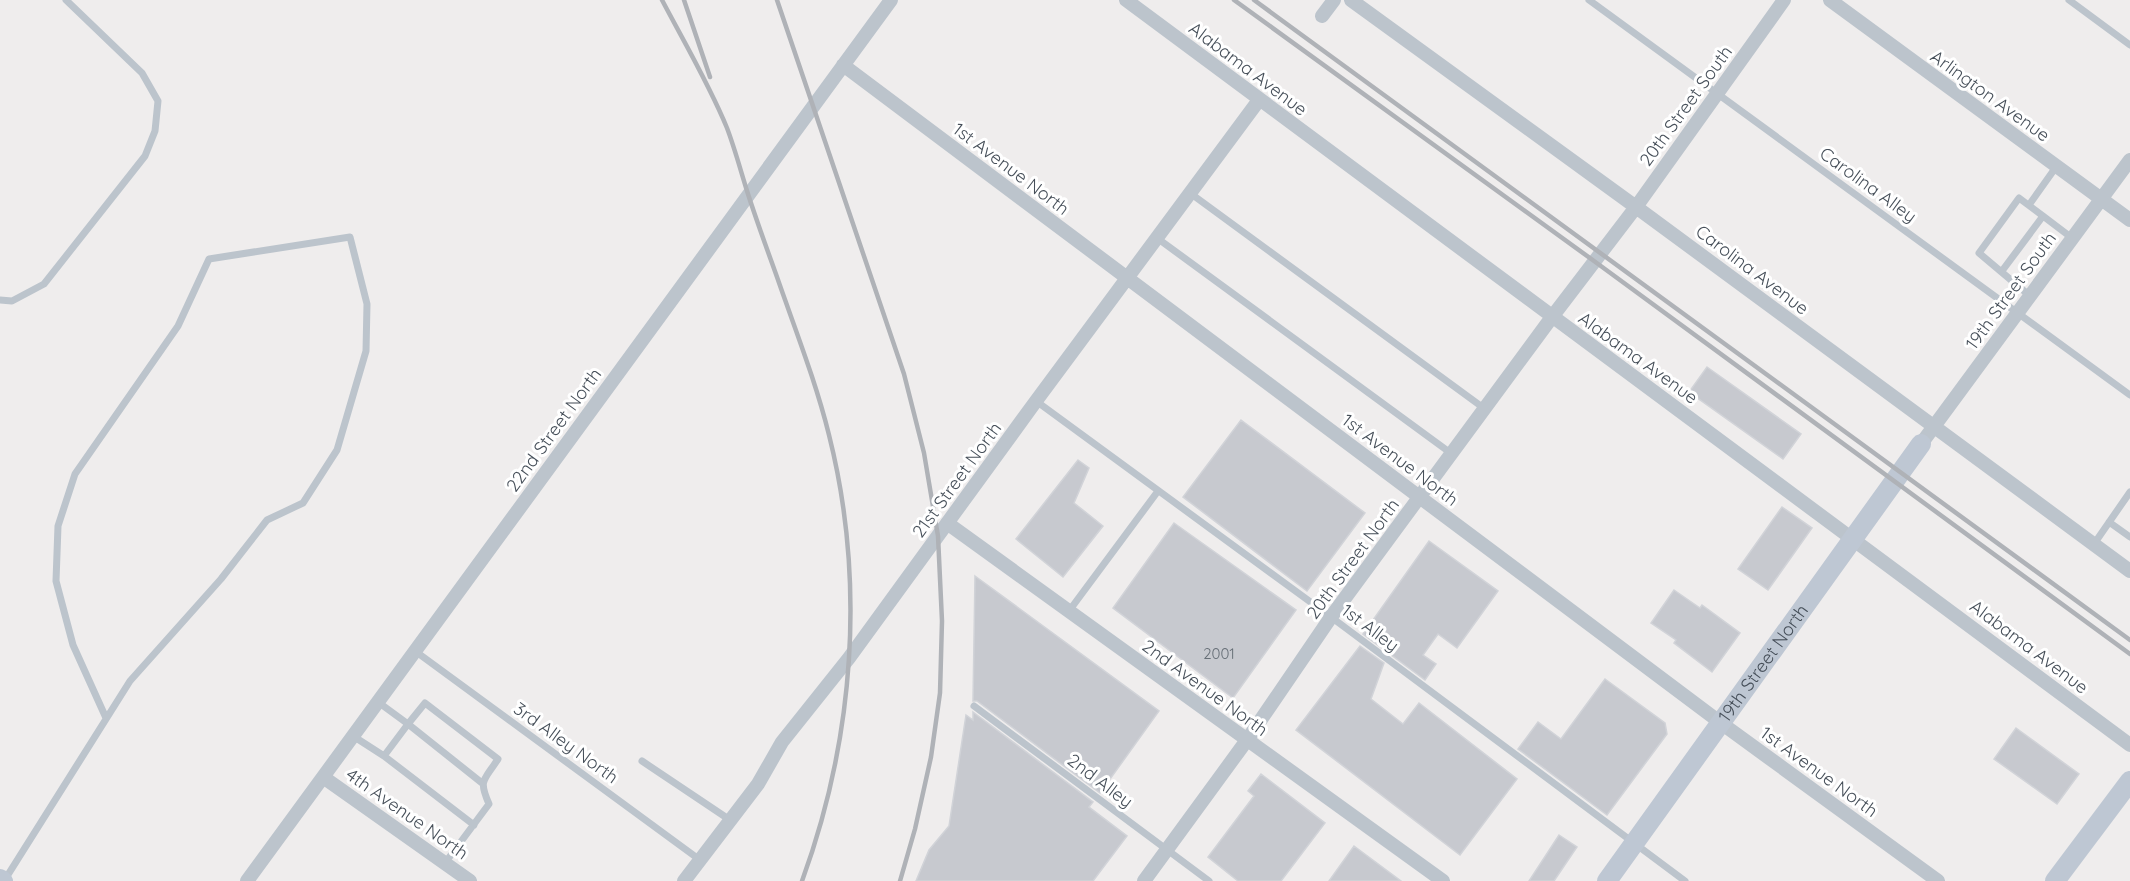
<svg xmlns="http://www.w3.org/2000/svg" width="2130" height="881" font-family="Quicksand,sans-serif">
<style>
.building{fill:#c7c9cf;stroke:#d1d3d8;stroke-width:1.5}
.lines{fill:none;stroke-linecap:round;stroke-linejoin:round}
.lane{stroke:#bcc4cc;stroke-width:7}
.street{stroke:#bcc4cc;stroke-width:14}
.secondary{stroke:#bec7d3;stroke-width:20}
.rail{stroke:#afb2b7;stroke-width:4.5}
.labels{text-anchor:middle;stroke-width:6;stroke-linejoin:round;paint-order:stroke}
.number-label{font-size:15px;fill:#666e76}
.street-label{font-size:18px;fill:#464f59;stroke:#fff}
</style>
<rect width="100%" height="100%" fill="#efeded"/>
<path class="building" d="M1707,367L1801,434L1783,459L1689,392Z
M1241,420L1365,513L1307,591L1183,497Z
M1078,460L1089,468L1074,503L1103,526L1063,577L1016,539Z
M1782,507L1812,528L1768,590L1738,569Z
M1174,523L1296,610L1233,698L1113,608Z
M1429,541L1498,591L1457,648L1438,634L1423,655L1436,664L1425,680L1363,634Z
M975,576L1159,711L1100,793L977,701H973Z
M1674,590L1700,608L1702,605L1740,633L1712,672L1674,643L1676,640L1651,623Z
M1360,646L1384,663L1371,699L1403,724L1419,703L1517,779L1460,855L1296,730Z
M1605,679L1665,723L1667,734L1607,815L1518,749L1538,722L1561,739Z
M973,712L1093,802L1089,807L1127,836L1093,881H916L929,850L949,826L966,715L973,720Z
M2016,728L2079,774L2057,804L1994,759Z
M1261,774L1325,823L1281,881H1238L1208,857L1254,796L1248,791Z
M1559,835L1577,847L1554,881H1529Z
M1354,846L1401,881H1329Z"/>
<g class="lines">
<path class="lane" d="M1589,0L2130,395
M2069,0L2130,45
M1190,193L1485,409
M2029,205L2056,167
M2043,216L2072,238
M1157,238L1452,454
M2002,271L2043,216L2019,198L1979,253L2030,296
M0,300L12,301L44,284L145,156L155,131L158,101L142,73L66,0
M1036,401L1331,617L1685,881
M2109,522L2130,537
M2094,544L2130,492
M1069,611L1158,491
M415,651L700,860
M974,706L1209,881
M353,736L384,756L408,724L378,702
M384,756L474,825
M642,761L730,820
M445,863L489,804C478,779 484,781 498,759L425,703L408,724L482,783
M4,881L130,681L221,579L267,520L303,503L337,450L366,351L367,304L350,237L209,259L178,326L75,474L58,526L56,581L73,645L106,718"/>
<path class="street" d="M1126,0L2130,745
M1351,0L1636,207L2130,571
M1830,0L2130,220
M1322,16L1334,0
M843,65L1721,723L1938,881
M1921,444L2130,160
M947,523L1443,881
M323,777L470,881
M247,881L891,0
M684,881L758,784L782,742L849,658L1036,401L1259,100
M1144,881L1247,740L1331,617L1552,317L1636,207L1784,0"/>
<g class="secondary">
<path d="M0,879L3,881"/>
<path id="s1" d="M1607,881L1921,444"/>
<path d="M2055,881L2130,781"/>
</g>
<path class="rail" d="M662,0C684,42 709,84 727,128C735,149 741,172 748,194C757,222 767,249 777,277C795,329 816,382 829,435C866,582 854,739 802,881
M684,0L710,77
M777,0L904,374L924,453L938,536L942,621L940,693L931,757L915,829L900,881
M1234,0L1594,261L2130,654
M1254,0L2130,640"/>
</g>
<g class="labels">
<g class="number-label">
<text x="1219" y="659">2001</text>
</g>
<g class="street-label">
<text transform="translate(1248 69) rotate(37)" y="6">Alabama Avenue</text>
<text transform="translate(1990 96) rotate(36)" y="6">Arlington Avenue</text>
<text transform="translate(1686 106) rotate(-54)" y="6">20th Street South</text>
<text transform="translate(1011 169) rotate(37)" y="6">1st Avenue North</text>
<text transform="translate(1868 185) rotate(36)" y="6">Carolina Alley</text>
<text transform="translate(1752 270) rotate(37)" y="6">Carolina Avenue</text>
<text transform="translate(2011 291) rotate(-54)" y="6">19th Street South</text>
<text transform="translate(1638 358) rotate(36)" y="6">Alabama Avenue</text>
<text transform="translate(554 430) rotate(-54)" y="6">22nd Street North</text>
<text transform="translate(1400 460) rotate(37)" y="6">1st Avenue North</text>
<text transform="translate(957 480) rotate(-54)" y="6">21st Street North</text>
<text transform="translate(1353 559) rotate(-54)" y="6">20th Street North</text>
<text transform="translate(1370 628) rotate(37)" y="6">1st Alley</text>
<text transform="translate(2029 647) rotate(37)" y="6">Alabama Avenue</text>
<text dy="6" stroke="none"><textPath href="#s1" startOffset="268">19th Street North</textPath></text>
<text transform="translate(1205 688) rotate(36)" y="6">2nd Avenue North</text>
<text transform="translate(566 743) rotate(36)" y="6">3rd Alley North</text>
<text transform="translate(1819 772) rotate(36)" y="6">1st Avenue North</text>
<text transform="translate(1100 781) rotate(37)" y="6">2nd Alley</text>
<text transform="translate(407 814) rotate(35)" y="6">4th Avenue North</text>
</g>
</g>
</svg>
